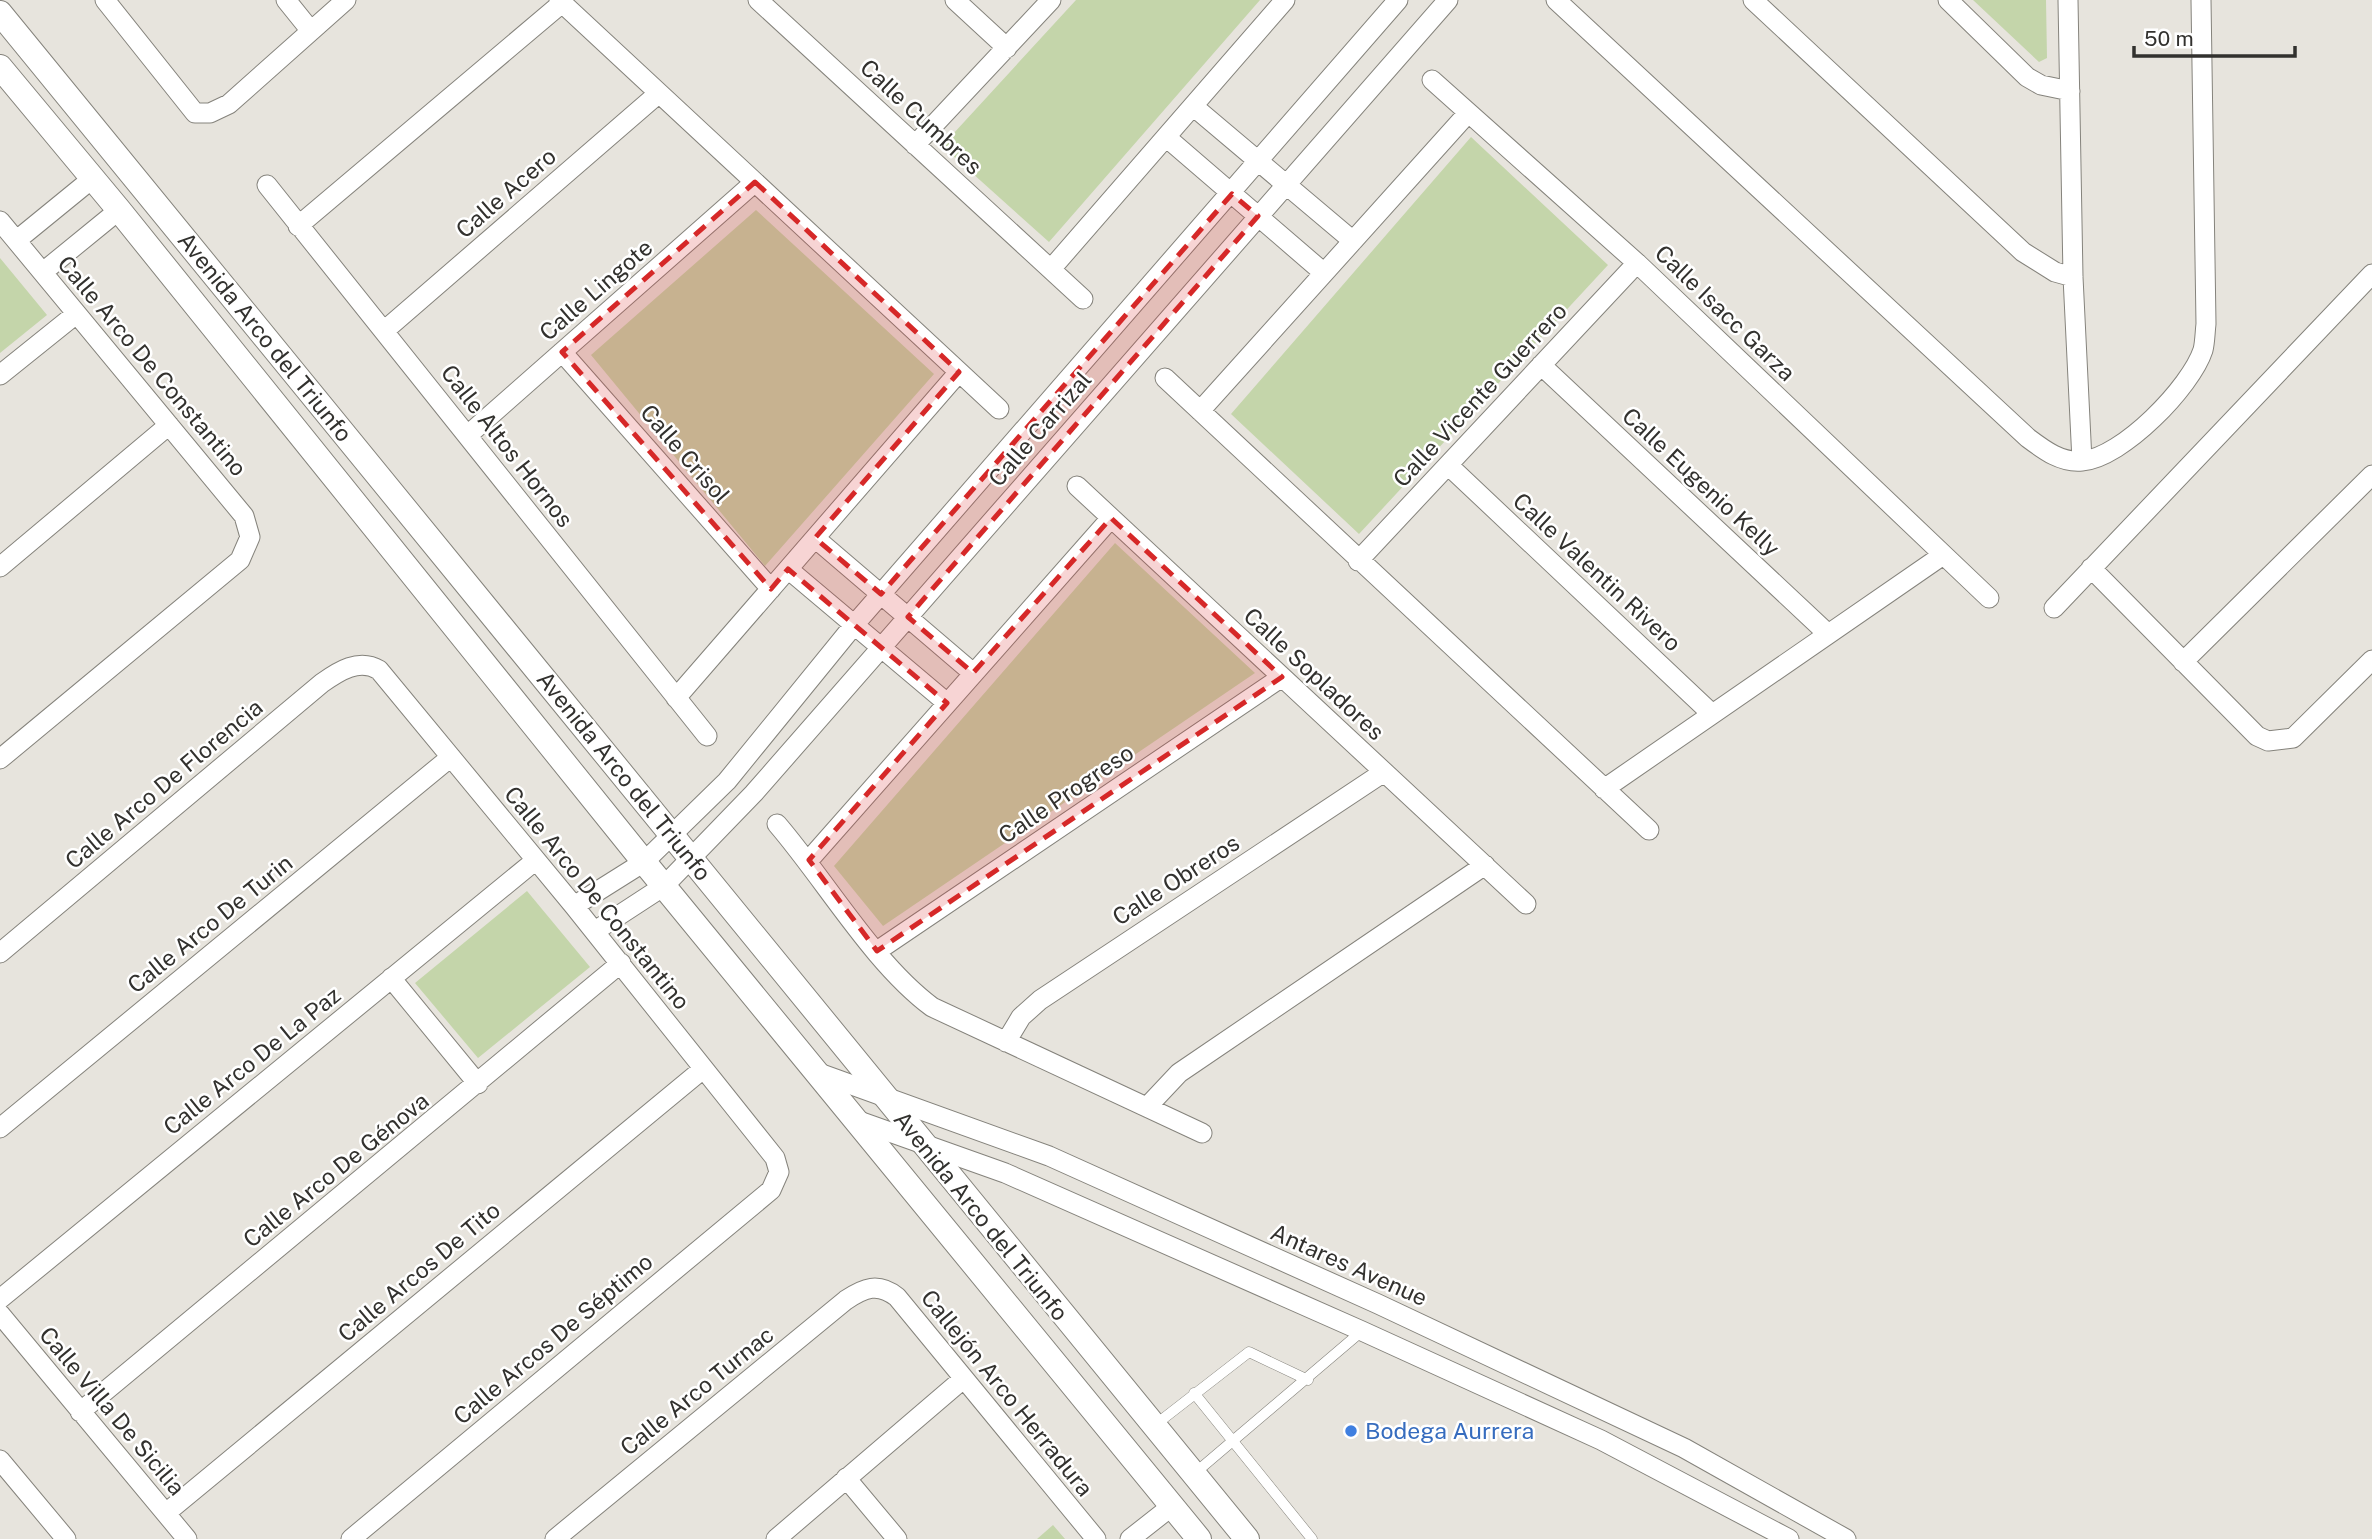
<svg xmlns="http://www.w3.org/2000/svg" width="2372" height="1539" font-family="'Public Sans',sans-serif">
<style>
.green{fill:#c4d5aa}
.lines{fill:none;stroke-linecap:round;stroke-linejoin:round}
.service-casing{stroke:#85837c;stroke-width:11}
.minor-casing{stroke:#85837c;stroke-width:21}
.tertiary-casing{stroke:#85837c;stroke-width:26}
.service{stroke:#fff;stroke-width:10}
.minor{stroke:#fff;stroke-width:19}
.tertiary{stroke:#fff;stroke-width:24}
.marked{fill:#d62828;fill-opacity:0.2;stroke:#d62828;stroke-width:5;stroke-dasharray:14 9;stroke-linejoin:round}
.shop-dot{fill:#3f7fe0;stroke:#fff;stroke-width:2.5}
.labels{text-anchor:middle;stroke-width:5;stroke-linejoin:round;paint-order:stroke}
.street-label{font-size:23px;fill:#32312e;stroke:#fff}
.shop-label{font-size:23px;fill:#366cbe;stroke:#fff;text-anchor:start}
</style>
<rect width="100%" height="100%" fill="#e7e4dd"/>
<path class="green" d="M1076,0H1260L1049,242L942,146Z
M1973,0H2046L2047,58L2039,62Z
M1471,137L1608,265L1359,534L1231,414Z
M756,210L934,374L765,566L591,355Z
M0,258L47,315L0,353Z
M1115,543L1255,673L883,926L834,866Z
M527,891L590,967L478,1058L415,983Z
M1053,1525L1065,1539H1037Z"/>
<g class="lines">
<g class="service-casing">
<path id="service" d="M1194,1393L1312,1539
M1155,1425L1249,1352L1308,1380
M1195,1473L1362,1331"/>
</g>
<g class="minor-casing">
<path id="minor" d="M105,0L195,113H210L229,104L346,0
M286,0L311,31
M559,0L999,409
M758,0L1083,299
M955,0L1007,48
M1556,0L2028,438C2044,450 2061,463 2082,461C2122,458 2191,387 2203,350C2205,342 2205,332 2206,324L2201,0
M1753,0L2023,252L2055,272L2073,277
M1948,0L2027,77L2041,85L2070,91
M2068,0L2073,277L2082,461
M1432,80L1637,263L1989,598
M1193,106L1353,241
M1166,137L1324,273
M915,145L1051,0
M267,185L707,736
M0,221L244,516L250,537L240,560L0,759
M298,226L562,3
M17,240L93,178
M1051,269L1285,0
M43,272L119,210
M384,331L659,93
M562,352L771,589
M1541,365L1828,634
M0,375L76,314
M1165,378L1649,830
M1200,411L1468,113
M468,435L755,182
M1448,465L1712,714
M1077,486L1526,904
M815,538L973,673
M1358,561L1637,263
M0,567L169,425
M2091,568L2257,736L2268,741L2293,738L2372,660
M788,569L947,703
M2054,608L2372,274
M2183,662L2372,475
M676,698L959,372
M1604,789L1943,555
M777,824C826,881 873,963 932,1007L1202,1133
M809,860L1111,518
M574,906L644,862L727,781L854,625L1398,0
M595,931L664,886L754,793L1448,0
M877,951L1282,677
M0,953L322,683C339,671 359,658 379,670L574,906L775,1158L779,1172L771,1190L351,1539
M391,978L478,1084
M1006,1042L1021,1017L1040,1000L1384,772
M816,1072L1049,1156L1378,1304L1684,1448L1846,1539
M1147,1107L1179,1073L1485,865
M856,1120L1005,1173L1362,1331L1601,1440L1789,1539
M0,1128L451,757
M0,1299L536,860
M0,1314L187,1539
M80,1412L621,963
M0,1460L66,1539
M846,1478L897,1539
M166,1513L703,1069
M555,1539L846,1300C864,1288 878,1282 897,1297L1096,1539
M776,1539L963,1379
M1130,1539L1172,1506"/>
</g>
<g class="tertiary-casing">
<path id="tertiary" d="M0,13L1247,1539
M0,67L119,210L644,862L1199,1539"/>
</g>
<use href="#service" class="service"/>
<use href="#minor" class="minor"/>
<use href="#tertiary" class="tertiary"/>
</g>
<path class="marked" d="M755,182L959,372L815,538L881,594L1232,194L1258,216L908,617L973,673L1111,518L1282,677L877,951L809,860L947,703L788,569L771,589L562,352Z"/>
<circle class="shop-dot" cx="1351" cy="1431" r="7"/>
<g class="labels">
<g class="street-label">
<text transform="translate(921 117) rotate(43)" y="8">Calle Cumbres</text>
<text transform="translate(506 193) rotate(-41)" y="8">Calle Acero</text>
<text transform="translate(596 290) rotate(-41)" y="8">Calle Lingote</text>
<text transform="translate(1725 313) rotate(44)" y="8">Calle Isacc Garza</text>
<text transform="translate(265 337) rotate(51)" y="8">Avenida Arco del Triunfo</text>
<text transform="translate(152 366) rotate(50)" y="8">Calle Arco De Constantino</text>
<text transform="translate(1480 395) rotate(-47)" y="8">Calle Vicente Guerrero</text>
<text transform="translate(1040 429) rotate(-49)" y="8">Calle Carrizal</text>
<text transform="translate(507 446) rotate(52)" y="8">Calle Altos Hornos</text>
<text transform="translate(685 454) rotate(49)" y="8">Calle Crisol</text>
<text transform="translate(1701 482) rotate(43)" y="8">Calle Eugenio Kelly</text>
<text transform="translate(1597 572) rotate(43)" y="8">Calle Valentin Rivero</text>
<text transform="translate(1314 674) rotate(43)" y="8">Calle Sopladores</text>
<text transform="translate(624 776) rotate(51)" y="8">Avenida Arco del Triunfo</text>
<text transform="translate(164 784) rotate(-40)" y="8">Calle Arco De Florencia</text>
<text transform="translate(1066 794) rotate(-34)" y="8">Calle Progreso</text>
<text transform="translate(1176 880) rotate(-33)" y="8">Calle Obreros</text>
<text transform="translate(597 898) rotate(51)" y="8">Calle Arco De Constantino</text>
<text transform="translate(210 924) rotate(-39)" y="8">Calle Arco De Turin</text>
<text transform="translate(252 1061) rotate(-39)" y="8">Calle Arco De La Paz</text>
<text transform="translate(336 1170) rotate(-39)" y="8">Calle Arco De Génova</text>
<text transform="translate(981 1216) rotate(51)" y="8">Avenida Arco del Triunfo</text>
<text transform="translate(1349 1265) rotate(24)" y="8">Antares Avenue</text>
<text transform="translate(419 1272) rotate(-40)" y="8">Calle Arcos De Tito</text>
<text transform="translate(553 1339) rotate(-40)" y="8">Calle Arcos De Séptimo</text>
<text transform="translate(697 1391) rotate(-39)" y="8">Calle Arco Turnac</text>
<text transform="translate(1007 1393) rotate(51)" y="8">Callejón Arco Herradura</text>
<text transform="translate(112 1411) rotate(50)" y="8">Calle Villa De Sicilia</text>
</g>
<g class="shop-label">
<text x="1365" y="1439">Bodega Aurrera</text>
</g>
</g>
<path d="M2134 46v10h161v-10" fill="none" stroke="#32312e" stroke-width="3.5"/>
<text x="2144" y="46" font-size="21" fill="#32312e" stroke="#ffffff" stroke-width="5" paint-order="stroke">50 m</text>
</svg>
